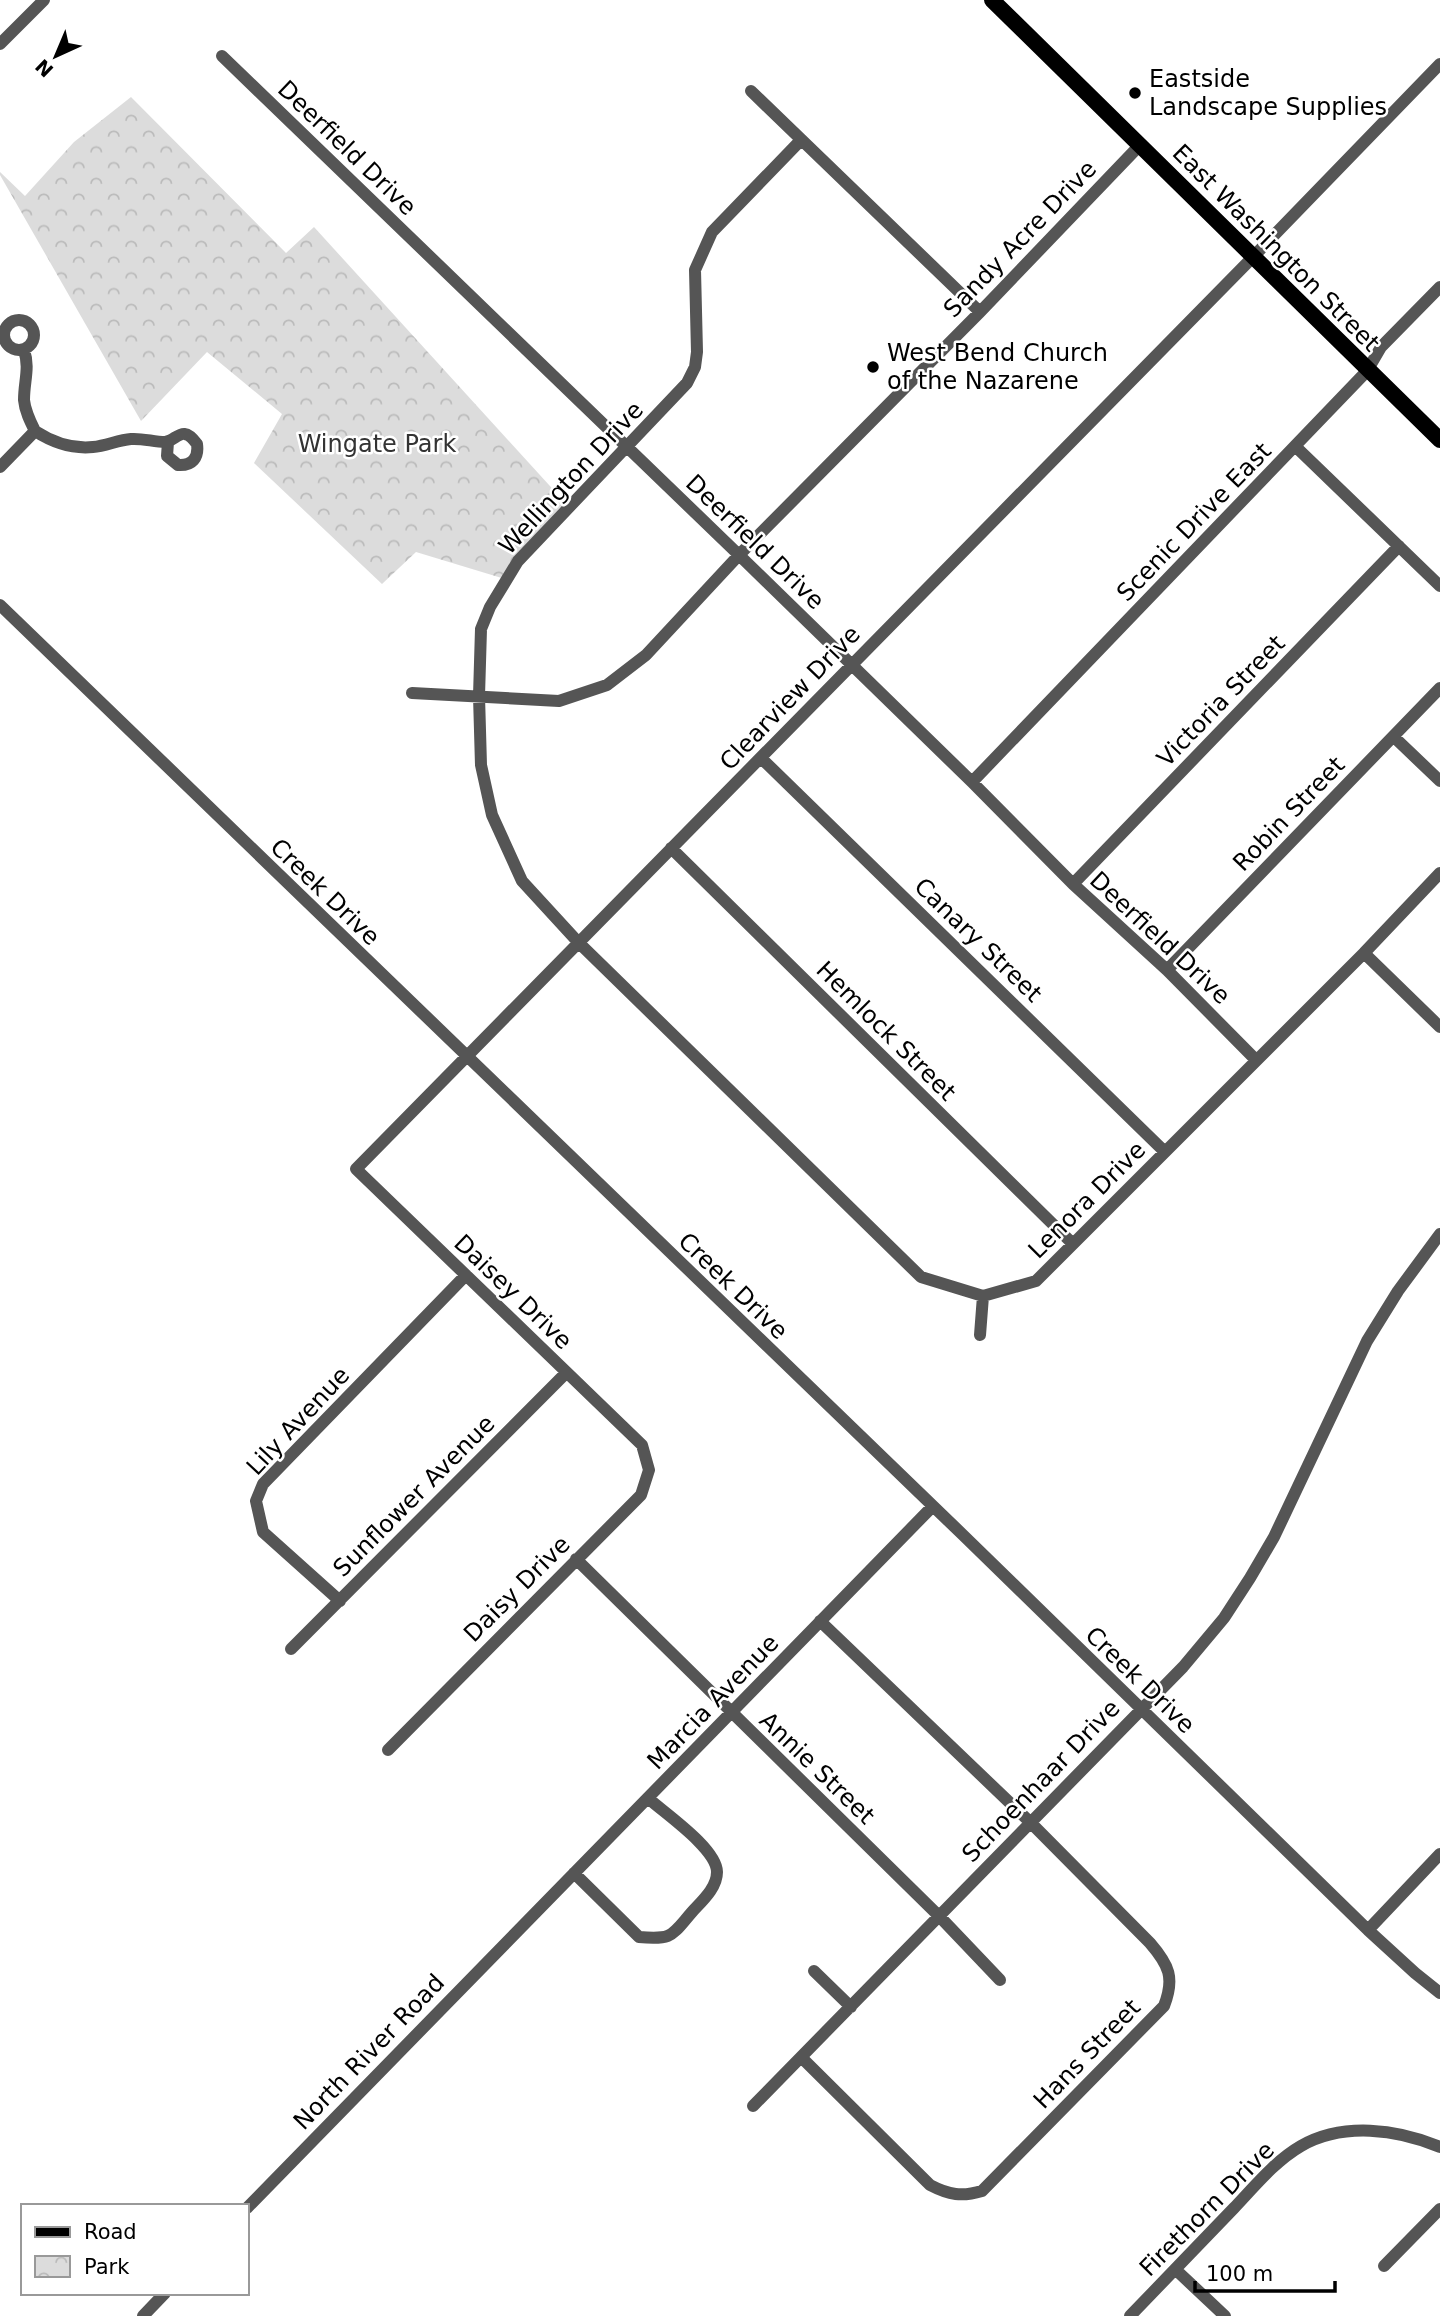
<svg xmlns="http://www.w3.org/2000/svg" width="1440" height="2316" font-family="'DejaVu Sans',sans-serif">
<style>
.park{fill:url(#park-crowns)}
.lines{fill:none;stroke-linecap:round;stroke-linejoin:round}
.minor{stroke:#555;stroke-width:12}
.major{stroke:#000;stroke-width:16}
.poi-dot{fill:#000;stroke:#fff;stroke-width:2.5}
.labels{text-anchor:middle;stroke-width:5;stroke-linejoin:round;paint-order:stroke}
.poi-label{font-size:24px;fill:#000;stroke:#fff;text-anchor:start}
.street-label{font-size:24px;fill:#000;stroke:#fff}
.park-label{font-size:24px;fill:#333;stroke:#fff}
</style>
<defs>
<pattern id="park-crowns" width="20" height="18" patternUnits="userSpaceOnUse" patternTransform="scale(1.75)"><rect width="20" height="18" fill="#dcdcdc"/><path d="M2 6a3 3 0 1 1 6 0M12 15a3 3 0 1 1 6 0" fill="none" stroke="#bbb"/></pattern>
</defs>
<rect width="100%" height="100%" fill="#fff"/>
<path class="park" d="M131,97L286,253L314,227L570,508L505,579L416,552L382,584L254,463L282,414L207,352L141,421L0,175V172L25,196L74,142Z"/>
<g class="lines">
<path class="minor" d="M0,44L44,0
M222,56L739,555L972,782L1073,884L1167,970L1256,1060
M751,91L980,312
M801,140L712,232L695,270L697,352L695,367L687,383L518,561L490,607L481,629L479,696L481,765L492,815L522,881L578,942L921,1277L983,1296L1036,1281L1364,953L1440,873
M4 335a15 15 0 1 1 30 0a15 15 0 1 1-30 0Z
M24,350C30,368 24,381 24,400C25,411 30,421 35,431
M35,431C52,442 73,449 93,447C106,446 118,440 131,439C142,438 154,442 165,442C177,441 182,423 197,444C199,458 192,466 178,465L167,456L168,442
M1296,447L1440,586
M0,467L35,431
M0,605L963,1535L1368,1930L1415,1973L1440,1993
M412,693L559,701L607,685L646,655L739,555L980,312L1140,145
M1394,737L1440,781
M761,758L1165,1152
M972,782L1367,371L1381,347L1440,287
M671,848L1073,1244
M1073,884L1399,546
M1364,953L1440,1027
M1167,970L1440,688
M980,1335L983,1296
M576,1559L940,1917L1000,1980
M340,1601L263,1532L256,1501L263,1484L466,1275
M291,1649L566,1373
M388,1750L641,1495L649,1470L642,1445L356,1169L1253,257L1440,64
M574,1873L639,1937C673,1940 671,1936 692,1912C702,1901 717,1888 717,1872C717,1849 666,1814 649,1799
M1368,1930L1440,1854
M814,1971L851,2007
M801,2057L930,2185C949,2195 962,2197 982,2191L1164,2006C1175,1978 1169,1965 1150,1943L1032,1824L820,1621
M753,2106L1183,1667L1224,1618L1250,1578L1274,1537L1367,1341L1398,1291L1440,1234
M247,2208L932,1507
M1384,2266L1440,2209
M1175,2269L1225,2316
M143,2316L165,2293
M1130,2316C1165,2280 1199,2244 1234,2208C1254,2187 1275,2161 1301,2146C1343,2122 1397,2129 1440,2147"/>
<path class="major" d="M992,0L1440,440"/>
</g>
<g class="poi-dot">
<circle cx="1135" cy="93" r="7"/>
<circle cx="873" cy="367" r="7"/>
</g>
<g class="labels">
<g class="poi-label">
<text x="1149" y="87">Eastside<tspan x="1149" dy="28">Landscape Supplies</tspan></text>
<text x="887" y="361">West Bend Church<tspan x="887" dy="28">of the Nazarene</tspan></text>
</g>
<g class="street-label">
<text transform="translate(347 148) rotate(44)" y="8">Deerfield Drive</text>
<text transform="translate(1020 239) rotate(-46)" y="8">Sandy Acre Drive</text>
<text transform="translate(1276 248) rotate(45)" y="8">East Washington Street</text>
<text transform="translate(571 478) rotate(-47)" y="8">Wellington Drive</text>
<text transform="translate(1194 522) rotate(-46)" y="8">Scenic Drive East</text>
<text transform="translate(755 542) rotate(44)" y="8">Deerfield Drive</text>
<text transform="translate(790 698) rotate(-46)" y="8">Clearview Drive</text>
<text transform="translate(1221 701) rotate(-46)" y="8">Victoria Street</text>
<text transform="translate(1289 814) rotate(-46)" y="8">Robin Street</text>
<text transform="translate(325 892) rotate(44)" y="8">Creek Drive</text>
<text transform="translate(1160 938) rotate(43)" y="8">Deerfield Drive</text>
<text transform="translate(978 940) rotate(44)" y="8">Canary Street</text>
<text transform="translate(886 1031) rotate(45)" y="8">Hemlock Street</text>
<text transform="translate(1087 1200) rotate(-45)" y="8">Lenora Drive</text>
<text transform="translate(733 1286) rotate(44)" y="8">Creek Drive</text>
<text transform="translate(513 1292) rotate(44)" y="8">Daisey Drive</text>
<text transform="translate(298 1421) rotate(-47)" y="8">Lily Avenue</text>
<text transform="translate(414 1496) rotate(-45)" y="8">Sunflower Avenue</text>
<text transform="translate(517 1589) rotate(-45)" y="8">Daisy Drive</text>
<text transform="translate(1140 1680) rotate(44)" y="8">Creek Drive</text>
<text transform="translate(713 1702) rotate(-46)" y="8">Marcia Avenue</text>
<text transform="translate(817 1768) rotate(44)" y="8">Annie Street</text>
<text transform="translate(1041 1781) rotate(-46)" y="8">Schoenhaar Drive</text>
<text transform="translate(369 2052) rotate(-46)" y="8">North River Road</text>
<text transform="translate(1087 2054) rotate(-46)" y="8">Hans Street</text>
<text transform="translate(1207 2209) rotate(-45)" y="8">Firethorn Drive</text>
</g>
<g class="park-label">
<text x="377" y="452">Wingate Park</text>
</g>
</g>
<rect x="21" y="2204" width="228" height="91" fill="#ffffff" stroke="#999999" stroke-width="2"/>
<rect x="35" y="2227" width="35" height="10" fill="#000000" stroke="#999999" stroke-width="2"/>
<text x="84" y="2239" font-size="21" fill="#000000">Road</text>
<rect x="35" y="2256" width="35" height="21" fill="url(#park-crowns)" stroke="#999999" stroke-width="2"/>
<text x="84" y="2274" font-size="21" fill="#000000">Park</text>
<g transform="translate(56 56) rotate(224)" stroke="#ffffff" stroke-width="5" paint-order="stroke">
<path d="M0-5L12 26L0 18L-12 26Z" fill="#000000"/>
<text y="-10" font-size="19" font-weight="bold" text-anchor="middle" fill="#000000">N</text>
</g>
<path d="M1195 2281v10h140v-10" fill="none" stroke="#000000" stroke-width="3.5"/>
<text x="1206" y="2281" font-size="21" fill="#000000" stroke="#ffffff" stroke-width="5" paint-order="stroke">100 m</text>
</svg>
